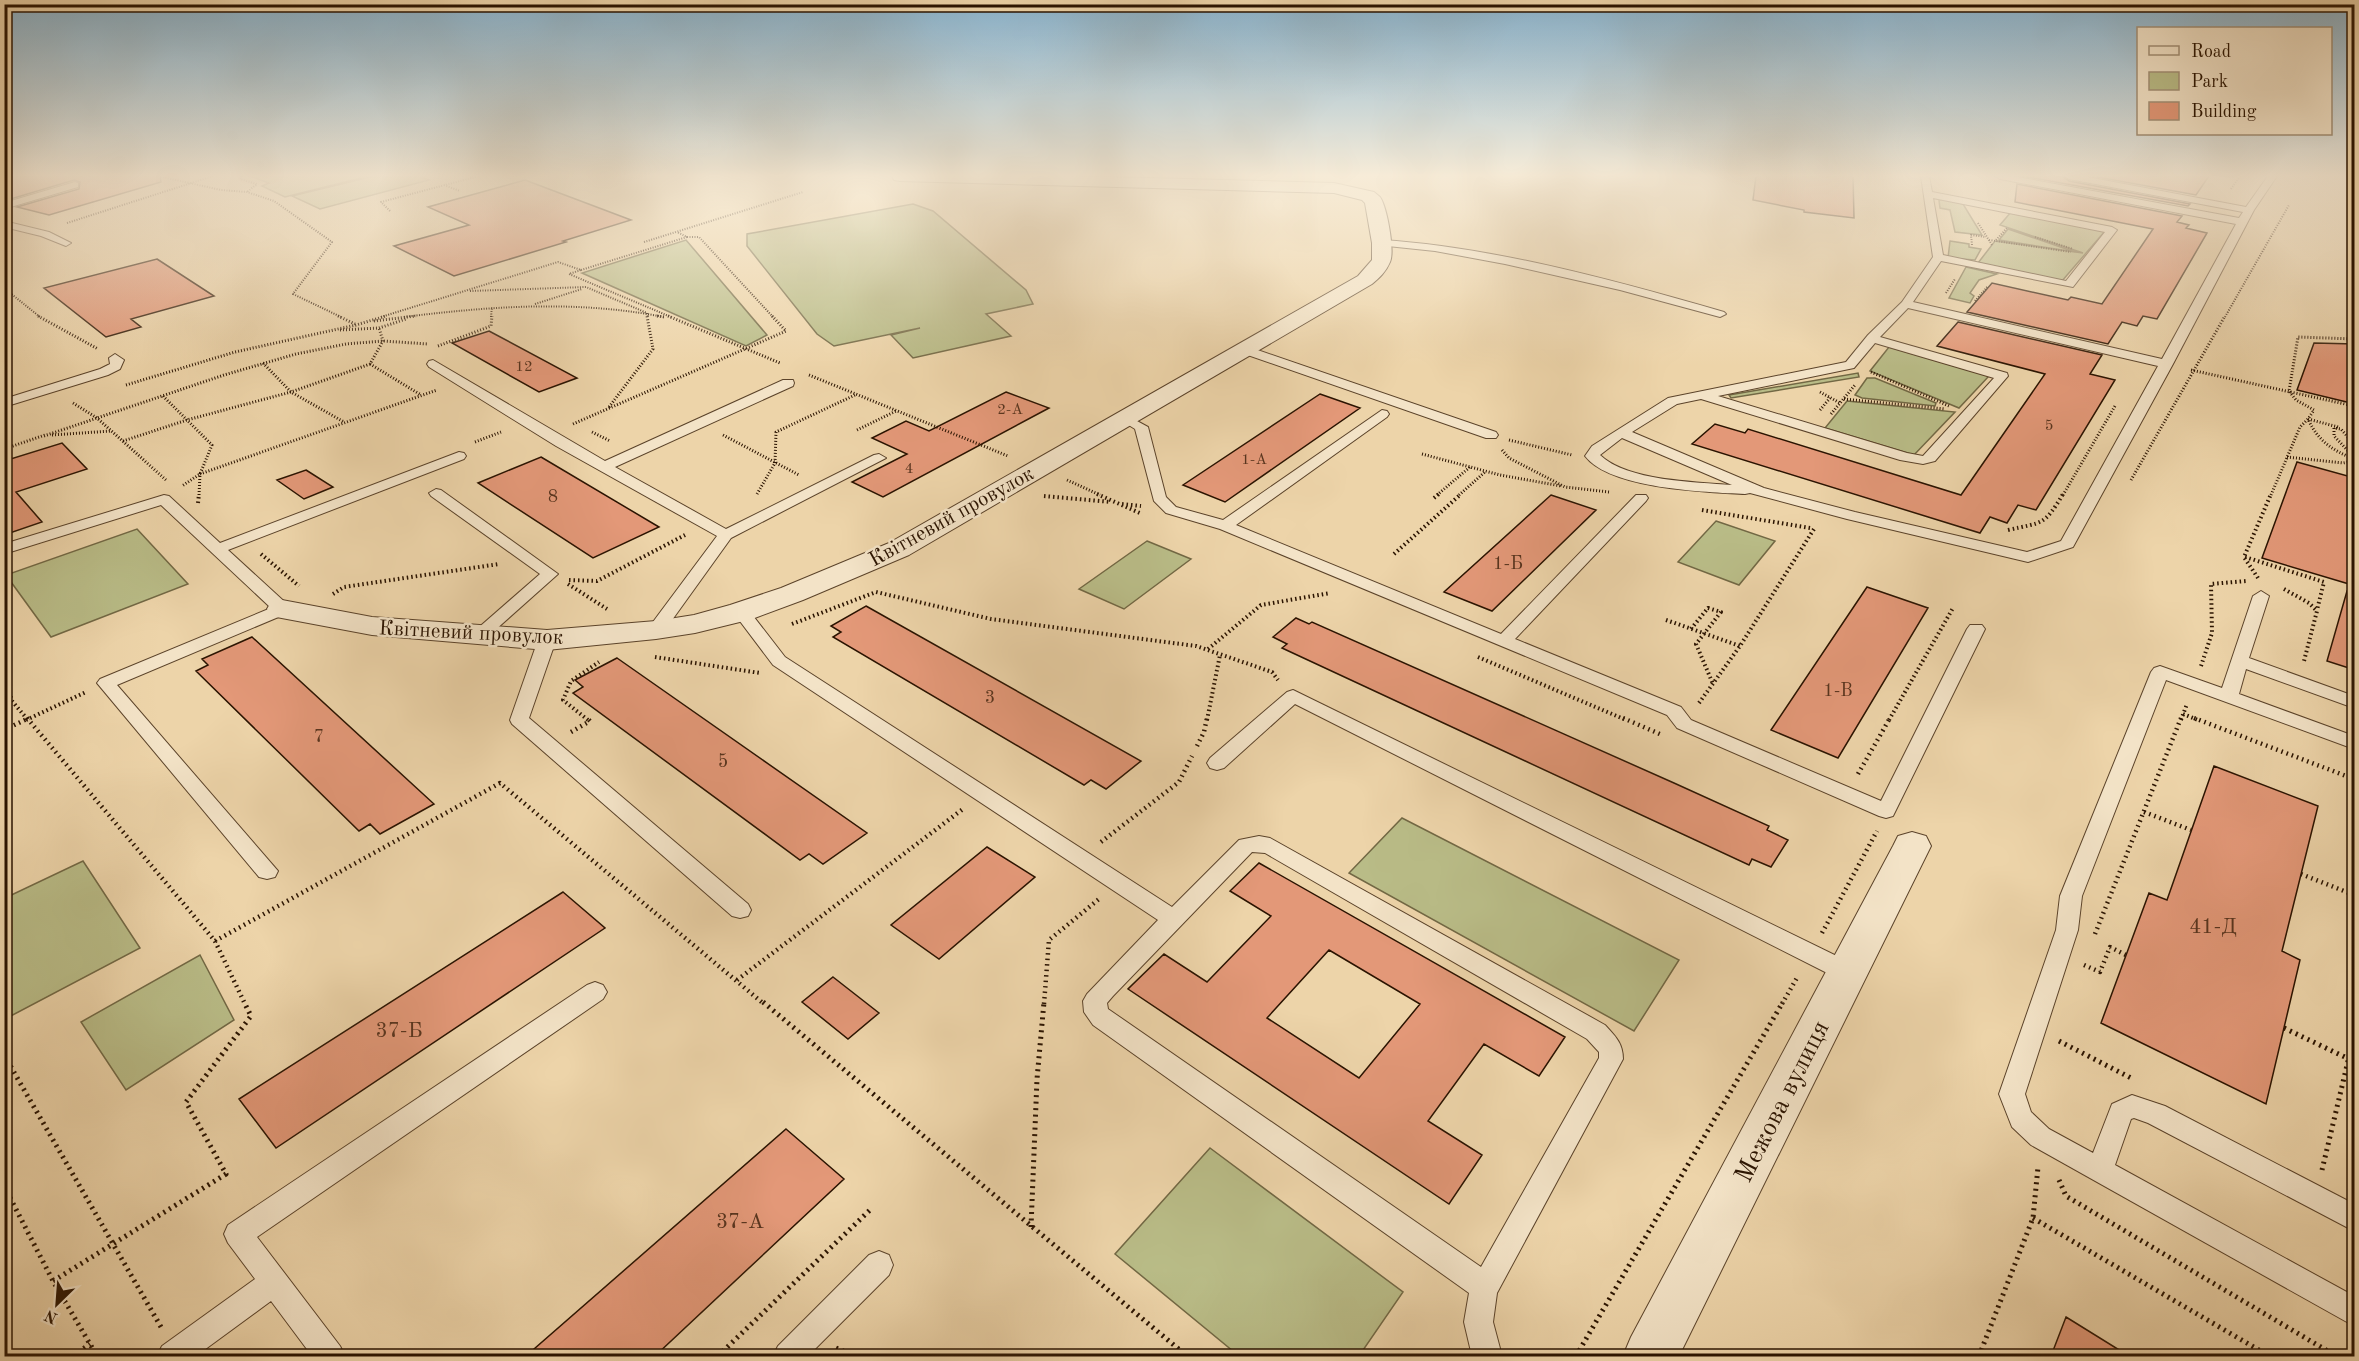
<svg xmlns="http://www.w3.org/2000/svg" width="2359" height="1361" font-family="'Old Standard TT',serif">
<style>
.green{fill:#b9bc87;stroke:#726844;stroke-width:1.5}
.building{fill:#e39878;stroke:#2a1300;stroke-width:1.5;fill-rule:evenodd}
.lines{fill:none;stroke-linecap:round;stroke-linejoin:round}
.lane-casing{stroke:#5b432a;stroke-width:2}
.street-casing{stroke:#5b432a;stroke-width:2}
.path-far4{stroke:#2a1300;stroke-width:2;stroke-dasharray:1 1.5;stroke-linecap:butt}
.path-far3{stroke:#2a1300;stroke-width:3;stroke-dasharray:1 2;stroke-linecap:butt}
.path-far2{stroke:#2a1300;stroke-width:4;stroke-dasharray:1.5 3;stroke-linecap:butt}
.path-far1{stroke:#2a1300;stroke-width:4.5;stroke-dasharray:1.5 4;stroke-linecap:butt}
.path{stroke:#2a1300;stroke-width:5;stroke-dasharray:2 4.5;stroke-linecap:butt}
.lane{fill:#f3e3c7;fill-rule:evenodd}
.street{fill:#f3e3c7;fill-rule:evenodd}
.labels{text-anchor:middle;stroke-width:5;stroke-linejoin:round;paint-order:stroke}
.far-number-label{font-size:15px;fill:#58341e}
.number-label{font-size:18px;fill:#58341e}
.street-label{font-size:21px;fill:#2a1300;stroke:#f3e3c7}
.near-number-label{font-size:21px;fill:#58341e}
.near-street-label{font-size:26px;fill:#2a1300;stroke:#f3e3c7}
</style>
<rect width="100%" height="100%" fill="#edd4a9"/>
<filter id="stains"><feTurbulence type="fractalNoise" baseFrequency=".00333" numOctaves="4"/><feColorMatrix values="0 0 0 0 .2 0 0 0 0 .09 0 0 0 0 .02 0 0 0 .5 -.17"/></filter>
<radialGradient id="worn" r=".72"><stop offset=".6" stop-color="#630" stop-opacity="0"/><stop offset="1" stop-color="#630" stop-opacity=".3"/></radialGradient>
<path class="green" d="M250,176H369L285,197L262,186L269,183Z
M374,176H418L429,180L320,209L292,196Z
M1944,199L1963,204L1982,235L1955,232L1950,210L1940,208L1939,200Z
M913,204L933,211L1026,290L1033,304L986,314L1011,336L913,358L891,335L920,328L834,346L817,334L747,246V234Z
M2011,212L2105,231L2062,281L1978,263L1995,241L2083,253L2000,225Z
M2008,229L2075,252L1999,240Z
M686,240L767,335L746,346L582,273Z
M1950,241L1969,244V247L1981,249L1975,260L1948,258Z
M1966,267L1997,274L1979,280L1970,293L1974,296L1970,303L1949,298Z
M1889,347L1989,376L1959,408L1870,371Z
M1858,373L1859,377L1731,398L1729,395Z
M1867,378H1875L1936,403L1935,406L1862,398L1855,395Z
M1847,401L1955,412L1914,455L1825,428Z
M1716,521L1775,541L1739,585L1678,562Z
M137,529L188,584L51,637L6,575Z
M1147,541L1191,559L1124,609L1079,589Z
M1402,818L1679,960L1634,1031L1349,873Z
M83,861L140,948L7,1018L4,1012L5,898Z
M200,955L234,1020L126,1090L81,1022Z
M1210,1148L1403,1292L1359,1356H1239L1115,1254Z"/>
<path class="building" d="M4,176H160L161,182L49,215L17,207L79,189L80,182L74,180L4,201Z
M1756,176H1853L1854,218L1804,212V210L1753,200Z
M2022,176H2062L2069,181L2190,204L2188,206Z
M2092,176H2209L2196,195Z
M525,180L631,220L563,241L566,242L454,276L394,246L469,225L428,207Z
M2017,184L2182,216L2177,222L2189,225L2186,228L2207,233L2157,319L2143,316L2137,326L2122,322L2108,344L1967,312L1992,283L2068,300L2071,297L2102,304L2153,229L2015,202Z
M157,259L214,296L131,319L141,327L106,337L44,288Z
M1958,322L2102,355L2090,374L2115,380L2036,510L2018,505L2007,523L1990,517L1980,533L1692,444L1715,424L1745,433L1748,429L1961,495L2045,374L1937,346Z
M489,331L577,378L539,392L452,343Z
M2314,343L2355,344V404L2297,390Z
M1006,392L1049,408L883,497L852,482L907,454L872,438L906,421L929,431Z
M1320,394L1360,408L1225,502L1183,485Z
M62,443L87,469L16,492L42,522L4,535V461Z
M541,457L659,527L593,558L478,483Z
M2297,462L2355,478V562L2349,584L2262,558Z
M306,470L333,487L304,499L277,480Z
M1551,495L1596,510L1492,611L1444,592Z
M1867,587L1928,608L1838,758L1771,730Z
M2347,591L2355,592V670L2327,661Z
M866,606L1141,761L1106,789L1091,780L1084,785L833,637L841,632L831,626Z
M1296,618L1309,624L1312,622L1674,783L1769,826L1767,830L1788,840L1771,867L1752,859L1749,865L1282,648L1287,644L1273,637Z
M252,637L434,804L380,834L370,824L359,831L196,671L208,665L202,659Z
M617,658L867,833L823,864L809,854L800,860L573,693L583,687L575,680Z
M2214,766L2318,806L2282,951L2300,960L2266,1104L2101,1023L2149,893L2167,900Z
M987,847L1035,877L939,959L891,925Z
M1259,863L1565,1037L1539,1076L1484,1044L1428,1121L1482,1155L1449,1204L1128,989L1164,954L1207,982L1271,916L1230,891ZM1329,950L1420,1004L1359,1078L1267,1018Z
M563,892L605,928L276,1148L239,1099Z
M833,977L879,1013L848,1039L802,1002Z
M786,1129L844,1179L655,1356H526Z
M2066,1317L2129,1356H2051Z"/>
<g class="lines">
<g class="lane-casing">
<path id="lane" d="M1921,176H1929L1932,192L2112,227L2117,230L2073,287L1941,261L1913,302L2162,359L2236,224L2000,179L1995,176H2012L2239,218L2243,212L2069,179L2064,176H2082L2246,207L2268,176H2277L2254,210L2173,364L2073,547L2028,562L1847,519L1750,493L1745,494C1705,492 1610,489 1585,456L1592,446L1668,398L1846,362L1868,335L1902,302L1933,257ZM1933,198L2105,232L2066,281L1943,255ZM1908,308L2158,366L2061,541L2027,552L1855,512L1764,488L1632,432L1677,404L1701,399L1900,460L1923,464L1935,461L2008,376L2007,373L1880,337ZM1875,343L1994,378L1923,456L1907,453L1718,396L1854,368ZM1622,438L1732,485C1695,482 1627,481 1600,455Z
M75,182L78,183V187L4,209V203Z
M4,221L49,232L71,243L66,246L41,236L4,227Z
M1382,240C1493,247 1617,281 1724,312L1726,314L1720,317L1620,290L1505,264L1435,251L1378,245L1377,243Z
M1243,345L1496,432L1498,435L1496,438H1486L1239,352V346Z
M115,354L124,360L120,369L108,375L4,407V399L100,369L110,364L109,358Z
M433,360L605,461L783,380H793L794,383L793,386L615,467L726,529L874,455L879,454L886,458L731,538L662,634H650L647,630L717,536L556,446L429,367L427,364L429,361Z
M1382,410L1387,411L1389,414L1387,417L1236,525L1501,634L1636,495H1646L1648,498L1646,501L1515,639L1681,707L1691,720L1881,801L1967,629L1970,625H1982L1985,629L1893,816L1886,818L1879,816L1677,728L1667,715L1220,529L1166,513L1154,501L1135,429L1119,419L1126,415L1148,427L1166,497L1176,507L1223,520Z
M459,452L464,453L466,456L464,459L228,550L288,605L290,609L288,613L117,685L278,871L275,877L267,879L259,877L97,683L100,679L271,608L161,505L4,554V544L164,495L169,496L220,543Z
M436,489L441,490L558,574L484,640H472L469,636L540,574L431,496L429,493Z
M2261,591L2269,596L2249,658L2354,696V708L2246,669L2239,694L2354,736V749L2166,680L2082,896L2078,930L2025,1094L2031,1112L2049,1129L2093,1153L2112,1104L2132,1095L2165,1106L2354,1204V1231L2148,1123L2134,1118L2131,1119L2115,1165L2354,1296V1326L2031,1145L2012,1127L1999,1094L2056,930L2060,896L2151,672L2154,668L2160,666L2222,688L2253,596Z
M741,607L747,608L785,657L1172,907L1239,840L1259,836L1270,838L1605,1025C1615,1036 1623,1043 1623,1059L1497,1293L1493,1322L1502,1356H1472L1464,1322L1469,1293L1093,1025L1084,1012L1083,1001L1087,994L1158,920L773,665L733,612ZM1252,852L1265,853L1587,1039L1599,1052V1058L1481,1267L1108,1009L1107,1003L1113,996Z
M547,635L553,636L556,640L529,718L748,904L751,910L748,916L740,918L732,916L512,724L510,720L538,640L541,636Z
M1293,690L1855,965L1859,972L1855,979L1847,981L1839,979L1295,704L1224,768L1217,770L1210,768L1207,763L1210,758L1287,692Z
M595,982L603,985L607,992L603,999L257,1237L340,1346L345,1356H312L271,1301L196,1356H157L162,1346L255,1279L228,1243L224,1234L228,1225L587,985Z
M879,1251L889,1255L893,1265L889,1275L808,1356H773L778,1346L869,1255Z"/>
</g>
<g class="street-casing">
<path id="street" d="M892,176H1071L1334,183L1374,192L1380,197C1387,207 1395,251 1390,262C1386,272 1379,278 1372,284L909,555L803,600L752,619L695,633L656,639L547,650L372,635L271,616L267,609L271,602L282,600L372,617L547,630L656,621L694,615L730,605L781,588L889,543L1358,276L1372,260V243L1365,203L1362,200L1334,193L900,181L894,180Z
M1912,832L1926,836L1931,846L1679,1356H1623L1631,1337L1893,846L1898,836Z"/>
</g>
<path class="path-far4" d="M158,176L221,190L247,192L274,201L332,242L293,294L341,317
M242,176L240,179L257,184L247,192
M513,176H517
M444,185L460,191
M2231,189L2240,176
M390,211L381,202L479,176
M67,223L213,176
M1978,223L1992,245
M687,237H699L773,317
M2035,237L2073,249
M1989,240L2071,252
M1996,240L2007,228
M644,242L803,192
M1972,245L1971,235L1986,237
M581,270L687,237L677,232
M4,288L40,317
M470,291L586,287L647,313L648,317
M1946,293L1955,279
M1975,301L1988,286
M535,304L582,289
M381,317L558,262L581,270L569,274L671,317
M404,317C492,306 577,300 664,317
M491,317L492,307
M2225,317L2289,205"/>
<path class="path-far3" d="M38,316L98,349
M338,316L355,324
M657,316L664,317
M668,316L780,363
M374,321L416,316
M340,330L379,328L406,319
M438,346L491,326L492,316
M263,363L291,392L344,422
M370,364L421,395
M2191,370L2354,406
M1871,372L1949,406
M809,375L1008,456
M126,385L235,352L356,325L386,316
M1820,392L1840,403
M163,396L212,445L200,474L182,486
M1844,399L1945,409
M73,403L97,418L166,480
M609,407L653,349L647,316
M1820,410L1830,398
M1831,414L1855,385
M573,424L786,331L772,316
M2338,427L2308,419L2314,410L2296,400L2289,391L2298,337L2354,339
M857,430L896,411
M592,432L610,441
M52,435L111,431
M723,435L799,475
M44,436L224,375L296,354L346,344L383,341L428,344
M1509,440L1572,455
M123,441L187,420L291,392L370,364L383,341L379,328
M475,442L501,432
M2354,444L2341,429L2334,428V436L2354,457
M4,449L45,435
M1502,450L1509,458L1565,487L1609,492
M1422,454L1500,475L1561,486
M2287,457L2343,463L2354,461
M1067,480L1100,495
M2131,480L2225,316
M757,494L775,463L776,432L855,395
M199,495L200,474L437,390
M1437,495L1470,467
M1459,495L1485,472
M2063,495L2115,406
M2271,495L2300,427L2308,419C2318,441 2332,450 2354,459"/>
<path class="path-far2" d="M1097,494L1142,514
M1044,496L1111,502
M1434,498L1439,494
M198,503L199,494
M1122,504L1141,506
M1702,510L1810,528
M2008,530C2043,522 2044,526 2063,494
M261,554L299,586
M1394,554L1461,494
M2245,557L2324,582L2317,610
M2258,578L2244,557L2271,494
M569,580L597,581L685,535
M568,584L607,609
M2284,589L2309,603L2317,611L2304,661
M333,594L344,587L499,564
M1666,620L1740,646
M792,624L876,592L991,619L1196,646L1272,672L1278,680
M1691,629L1708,608L1721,612L1696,644L1713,684
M1208,649L1261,605L1330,593
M655,657L760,673
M1478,657L1626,720
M2201,666L2212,633L2211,584L2246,581
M4,675L12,701L28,720
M1699,703L1740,646L1814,529
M2183,714L2198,720
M26,720L86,692
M588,720L563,700L571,681L599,662
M1207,720L1220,655
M1889,720L1953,608
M2181,720L2187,704"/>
<path class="path-far1" d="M27,718L215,941L245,1004
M1623,718L1662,735
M2194,718L2354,779
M4,730L29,718
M571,732L590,721L587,718
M1197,746L1204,732L1207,718
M1858,774L1890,718
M2144,812L2191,830
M1101,842L1179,782L1192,756
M2301,874L2354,895
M2354,876L2350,895L2354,931
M1822,933L1877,831
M2095,934L2181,718
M215,941L500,783L764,1004
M2084,965L2100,972L2110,947L2126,955
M737,980L963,809
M1044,1004L1049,940L1099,899
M1782,1004L1798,976"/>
<path class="path" d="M763,1002L1187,1356
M2284,1028L2349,1059
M2059,1041L2133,1079
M4,1055L161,1327
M2322,1170L2354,1036
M2059,1180L2066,1196L2336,1356
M4,1186L53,1281L97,1356
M2033,1218L2269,1356
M1031,1227L1037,1079L1044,1002
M53,1281L226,1174L186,1102L251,1016L244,1002
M836,1348L855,1356
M73,1356L90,1344
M718,1356L872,1208
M1576,1356L1783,1002
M1979,1356L2033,1218L2038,1167"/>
<use href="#lane" class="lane"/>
<use href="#street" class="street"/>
</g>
<linearGradient id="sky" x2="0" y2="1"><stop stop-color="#89b5d1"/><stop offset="0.48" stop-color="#f7ecd8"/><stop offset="1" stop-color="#f7ecd8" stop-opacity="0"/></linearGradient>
<rect width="2359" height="366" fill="url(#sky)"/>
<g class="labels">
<g class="far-number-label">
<text x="524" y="371">12</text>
<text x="1010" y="414">2-А</text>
<text x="2049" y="430">5</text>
<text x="1254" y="464">1-А</text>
<text x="909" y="473">4</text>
</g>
<g class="number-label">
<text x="553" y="502">8</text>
<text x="1508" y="569">1-Б</text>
<text x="1838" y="696">1-В</text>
<text x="990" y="703">3</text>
<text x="319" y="742">7</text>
<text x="723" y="767">5</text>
</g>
<g class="street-label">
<text transform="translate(951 516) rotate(-29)" y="7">Квітневий провулок</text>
<text transform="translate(471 632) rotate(3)" y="7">Квітневий провулок</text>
</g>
<g class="near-number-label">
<text x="2213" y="933">41-Д</text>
<text x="399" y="1037">37-Б</text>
<text x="740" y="1228">37-А</text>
</g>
<g class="near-street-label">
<text transform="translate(1781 1101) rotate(-63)" y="9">Межова вулиця</text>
</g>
</g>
<rect width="2359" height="1361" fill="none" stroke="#edd4a9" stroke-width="24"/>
<rect x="6" y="6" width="2347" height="1349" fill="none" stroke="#2a1300" stroke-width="3"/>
<rect x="12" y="12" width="2335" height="1337" fill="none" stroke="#2a1300" stroke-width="1.5"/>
<rect x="2137" y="27" width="195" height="108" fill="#f3e3c7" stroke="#a39077" stroke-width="1.5"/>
<rect x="2149" y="46" width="30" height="9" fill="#f3e3c7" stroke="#a39077" stroke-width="1.5"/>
<text x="2191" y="57" font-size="18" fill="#2a1300">Road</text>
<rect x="2149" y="72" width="30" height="18" fill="#b9bc87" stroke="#a39077" stroke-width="1.5"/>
<text x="2191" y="87" font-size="18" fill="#2a1300">Park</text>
<rect x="2149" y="102" width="30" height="18" fill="#e39878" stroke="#a39077" stroke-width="1.5"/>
<text x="2191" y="117" font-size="18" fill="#2a1300">Building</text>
<g transform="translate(57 1304) rotate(205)" stroke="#f3e3c7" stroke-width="4.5" paint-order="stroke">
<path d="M0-4.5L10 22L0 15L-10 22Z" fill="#2a1300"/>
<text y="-9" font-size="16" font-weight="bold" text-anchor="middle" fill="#2a1300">N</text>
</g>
<rect width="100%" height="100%" filter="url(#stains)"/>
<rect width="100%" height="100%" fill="url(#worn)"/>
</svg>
